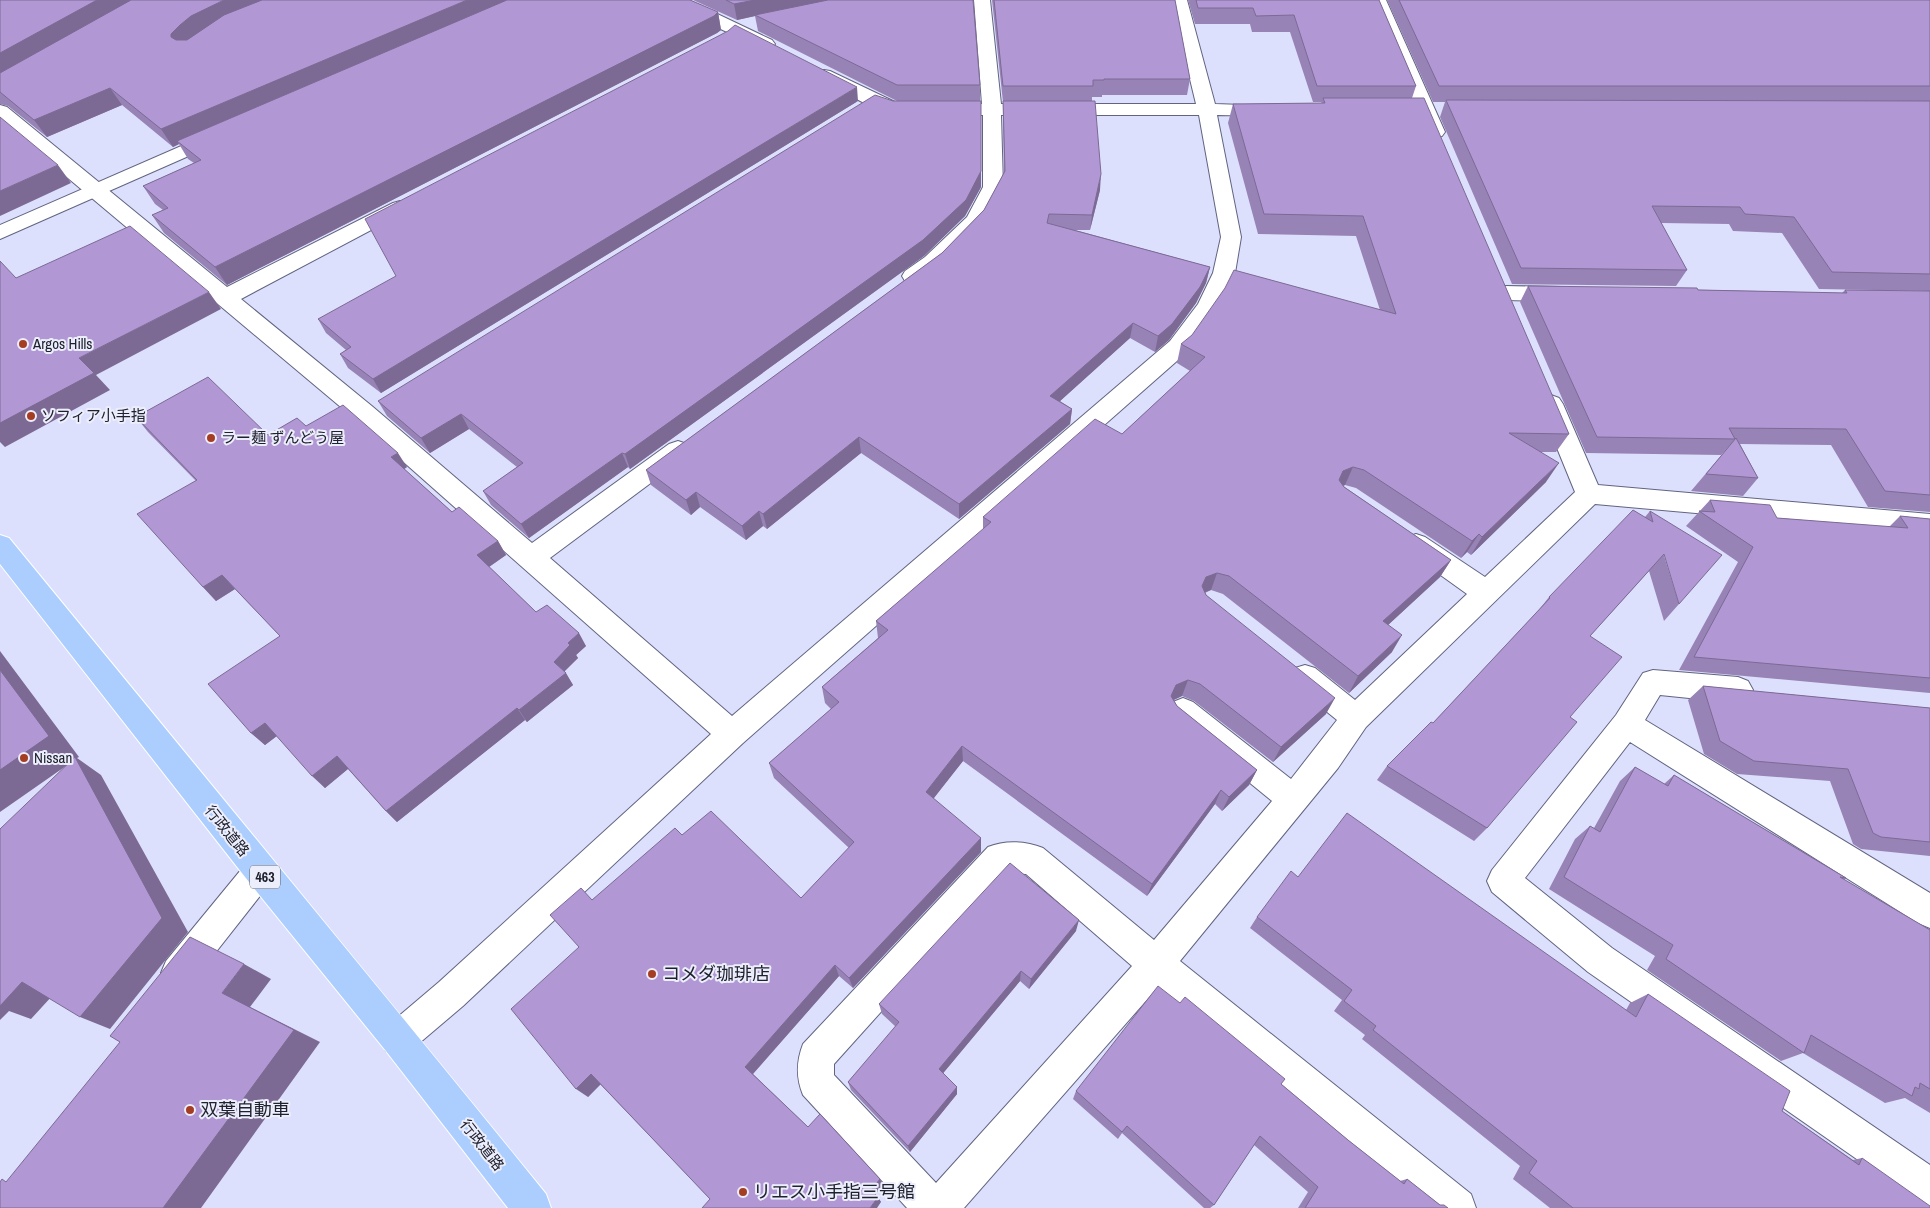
<svg xmlns="http://www.w3.org/2000/svg" width="1930" height="1208" font-family="'Archivo Narrow','Noto Sans JP',sans-serif">
<style>
.lines{fill:none;stroke-linecap:round;stroke-linejoin:round}
.minor-casing{stroke:#616481;stroke-width:2}
.tertiary-casing{stroke:#616481;stroke-width:2}
.trunk-casing{stroke:#fff;stroke-width:2}
.minor{fill:#fff;fill-rule:evenodd}
.tertiary{fill:#fff;fill-rule:evenodd}
.trunk{fill:#accefe;fill-rule:evenodd}
.wall{fill:#9883b6}
.shaded-wall{fill:#7c6a94}
.building{fill:#b198d4;stroke:#7c6a94}
.poi-dot{fill:#a53d22;stroke:#edeefc;stroke-width:2}
.labels{text-anchor:middle;stroke-width:4;stroke-linejoin:round;paint-order:stroke}
.shield{fill:#edeefc;stroke:#5e5e6c;stroke-width:1}
.shield-label{font-size:14px;font-weight:bold;fill:#20212e}
.poi-label{font-size:15px;fill:#20212e;stroke:#edeefc;text-anchor:start}
.street-label{font-size:15px;fill:#20212e;stroke:#edeefc}
.near-poi-label{font-size:18px;fill:#20212e;stroke:#edeefc;text-anchor:start}
</style>
<rect width="100%" height="100%" fill="#dde0fc"/>
<g class="lines">
<g class="minor-casing">
<path id="minor" d="M667,0H688L772,40L775,44L772,48L766,49L760,48L669,4Z
M974,0H990L1001,104H1196L1171,0H1187L1215,104L1275,106L1277,110L1275,114L1268,116L1217,115L1241,237L1235,273L1219,306L1186,353L743,743L463,1006L410,1051L398,1057L386,1051L380,1039L386,1027L439,982L711,734L355,419L0,121V105L7,107L227,287L393,203L400,201L407,203L410,207L407,211L241,299L373,407L532,543L669,444L678,441L687,444L690,450L687,456L550,558L732,716L1170,341L1198,304L1213,273L1221,237L1199,115H1001L1003,187L985,220L941,267L921,281L913,283L905,281L902,276L905,271L925,257L967,217L983,187V115H894L868,105L818,79L815,75L818,71L824,70L830,71L897,103L982,104Z
M1370,0H1386L1445,132L1442,136L1435,138L1428,136L1425,132Z
M1505,286L1561,287L1569,289L1572,294L1569,299L1561,301L1505,300L1497,298L1494,293L1497,288Z
M1551,395L1559,398L1563,404L1598,485L1930,514V534L1595,504L1366,727L1338,768L1180,961L1471,1194L1476,1208H1427L1158,987L964,1208H907L803,1095C796,1078 796,1062 803,1044L988,847C1005,840 1026,841 1043,848L1154,940L1272,801L1173,720L1168,711L1173,702L1183,698L1193,702L1291,779L1337,720L1295,686L1291,677L1295,668L1305,665L1315,668L1355,700L1467,594L1407,551L1403,544L1407,537L1416,534L1425,537L1485,577L1575,492L1539,404L1543,398ZM1006,873L1026,874L1132,966L936,1183L834,1075V1064Z
M1653,670L1738,677L1748,681L1753,690L1748,699L1738,703L1660,695L1645,720L1930,893V928L1918,923L1630,742L1525,878L1612,948L1930,1165V1207L1917,1201L1588,972L1492,892L1487,881L1492,870L1616,715L1643,673Z
M260,855L271,860L276,871L271,882L190,985L178,990L166,985L161,973L166,961L249,860Z"/>
</g>
<g class="tertiary-casing">
<path id="tertiary" d="M218,130L225,132L228,136L225,140L0,239V225Z"/>
</g>
<g class="trunk-casing">
<path id="trunk" d="M0,535L9,538C188,757 368,974 546,1194L551,1208H508L386,1051L249,882L0,564Z"/>
</g>
<use href="#minor" class="minor"/>
<use href="#tertiary" class="tertiary"/>
<use href="#trunk" class="trunk"/>
</g>
<path class="wall" d="M0,0L718,12L721,30L717,33L227,285L164,233L152,215L163,210L155,204L143,186L194,163L188,159L179,144L173,147L122,105L47,137L8,106L0,104Z
M693,0H973L980,85V101H897L758,31L755,16L737,20Z
M992,0H1175L1190,79L1187,95H1102V97H1092V101L1100,190L1090,230H1075L1210,267L1206,283L1196,303L1169,340L1155,352L1130,338L1060,401L1072,409L1070,424L959,519L861,453L767,529L763,526L746,540L700,507L691,515L651,485L646,470L942,253L984,210L1004,173L1003,117V102Z
M1188,0H1379L1416,86L1412,98L1569,434L1556,452H1541L1546,482L1471,555L1467,552L1461,558L1356,488L1345,485L1343,486L1451,560L1440,577L1388,625L1392,652L1349,693L1223,594L1211,590L1205,593L1206,595L1326,714L1273,762L1194,701L1182,696L1174,700L1177,706L1257,770L1249,785L1222,811L1215,804L1147,896L963,761L933,798L981,852L853,988L839,976L753,1074L808,1127L880,1179L883,1185L875,1194L881,1202L710,1199L600,1084L588,1097L579,947L592,900L682,835L801,898L849,848L774,778L769,763L831,709L825,703L822,687L878,638L876,621L983,530V517L1122,434L1190,371L1177,363L1181,344L1380,310L1356,236L1258,234L1228,123L1233,104L1321,103L1322,102H1313L1290,32H1252L1250,24H1195Z
M1387,0H1930V291L1819,289L1782,233L1733,231L1729,224L1661,223L1687,270L1676,286L1512,284L1440,117L1445,102H1433Z
M858,101L381,393L348,368L340,354L346,350L326,333L318,319Z
M981,187L965,216L924,256L630,469L628,467L529,538L491,505L483,491L517,467L469,429L430,453L387,416L378,401Z
M1528,286L1842,293L1845,290L1930,291V512L1868,507L1831,445L1740,444L1758,478L1743,496L1691,491L1731,444L1721,455L1586,453L1520,302Z
M136,417L268,435L306,426L407,467L404,469L452,512L498,541L506,555L489,567L536,612L586,646L576,655L578,658L564,671L573,685L527,722L525,720L397,822L386,811L348,769L325,788L277,736L265,745L251,733L280,636L235,589L216,601L203,587L196,481L148,432Z
M1710,500L1777,518L1889,527L1900,516L1930,519V693L1679,670L1738,562L1686,526Z
M1650,511L1679,604L1664,621L1649,571L1590,636L1570,717L1487,828L1474,841L1377,780L1387,766L1433,723L1538,611L1549,597L1645,517Z
M1703,686L1930,708V856L1861,849L1853,844L1830,781L1737,774L1704,754L1688,700Z
M1635,767L1664,784L1674,775L1846,878L1843,880L1930,930V1113L1905,1098L1885,1103L1803,1053L1781,1061L1647,970L1655,956L1549,889L1575,839L1590,826L1594,828L1620,781Z
M1298,877L1626,1010L1630,1003L1648,994L1782,1111L1853,1160L1862,1158L1930,1208H1550L1513,1179L1520,1166L1362,1039L1365,1035L1334,1011L1342,1000L1250,928L1257,917Z
M1076,931L1029,989L1020,981L943,1073L957,1087V1094L910,1152L851,1090L848,1082L896,1027L882,1014L879,1004Z
M1281,1084L1348,1140L1400,1181L1407,1179L1440,1205L1448,1208H1298L1308,1192L1254,1145L1214,1205L1210,1208H1204L1122,1133L1118,1139L1073,1099L1076,1091Z"/>
<path class="shaded-wall" d="M97,0H139L0,78V53Z
M224,0H277L182,54L171,37V34L180,25L191,16Z
M467,0H513L177,141L179,144L173,147L161,129Z
M755,0H837L755,15V16L737,20L734,4Z
M718,12L721,30L717,33L227,285L215,267Z
M857,87L858,101L381,393L373,379Z
M110,88L122,105L47,137L34,120Z
M58,165L71,183L0,216V191Z
M981,171V187L965,216L924,256L630,469L625,454Z
M1101,174L1100,190L1090,230L1092,215Z
M1210,267L1206,283L1196,303L1169,340L1155,352L1158,336Z
M209,292L221,309L96,375L110,390L5,447L0,442V423L79,358Z
M1133,323L1130,338L1049,411L1050,396Z
M1072,409L1070,424L959,519V504Z
M461,414L469,429L430,453L421,438Z
M859,437L861,453L767,529L763,514Z
M398,453L407,467L400,472L391,457Z
M622,453L628,467L529,538L521,524Z
M1559,463L1546,482L1471,555L1482,537Z
M1353,467L1345,485L1335,489L1343,471Z
M696,492L700,507L691,515L686,500Z
M759,511L763,526L746,540L742,526Z
M1479,534L1467,552L1461,558L1472,541Z
M498,541L506,555L486,569L477,555Z
M1451,560L1440,577L1374,638L1383,621Z
M1217,573L1211,590L1200,594L1202,586L1206,577Z
M222,575L235,589L216,601L203,587Z
M579,633L586,646L576,655L578,658L562,674L554,662L568,643Z
M1402,635L1392,652L1349,693L1358,676Z
M0,651L79,757L77,758L101,775L188,932L110,1029L80,1017L76,759L0,812Z
M566,673L573,685L527,722L519,710Z
M1188,680L1182,696L1171,701V696L1176,685Z
M1335,698L1326,714L1273,762L1281,747Z
M517,708L525,720L397,822L386,811Z
M265,723L278,735L265,745L251,733Z
M962,746L963,761L927,807L926,792Z
M337,756L349,768L325,788L312,776Z
M1257,770L1249,785L1222,811L1229,797Z
M1221,790L1215,804L1147,896L1152,884Z
M981,838V852L853,988L849,978Z
M1079,920L1076,931L1029,989L1031,979Z
M244,964L271,979L250,1007L320,1042L201,1208H163L222,993Z
M835,965L839,976L751,1076L745,1067Z
M1021,971L1020,981L940,1077L939,1069Z
M22,982L53,995L31,1019L9,1011L0,1020V1002Z
M591,1074L602,1083L588,1097L576,1089Z
M957,1087V1094L910,1152L908,1146Z
M880,1179L883,1185L874,1196L871,1190Z
M878,1197L881,1202L877,1208H870Z"/>
<path class="building" d="M0,0H97L0,53Z
M131,0H224L191,16L180,25L171,34V37L176,40H187L224,15L262,0H467L161,129L110,88L34,120L0,92V73Z
M507,0H690L718,12L714,16L215,267L152,215L168,208L143,186L201,160L177,141Z
M726,0H755L734,4Z
M828,0H973L980,85H897L755,15Z
M994,0H1175L1190,79H1104V80H1093V86H1003Z
M1196,0H1379L1416,86H1317L1294,15L1256,16L1253,8H1198Z
M1399,0H1930V86H1439Z
M735,25L857,87L373,379L340,354L351,347L318,319L396,276L365,219L728,31Z
M875,95L893,101H981V171L966,200L923,240L625,454L622,453L521,524L483,491L523,463L461,414L421,438L378,401Z
M1323,98H1424L1569,434L1509,433L1559,463L1482,537L1479,534L1472,541L1364,470L1353,467L1343,471L1339,480L1344,487L1451,560L1383,621L1402,635L1358,676L1229,576L1217,573L1206,577L1202,586L1206,595L1335,698L1281,747L1200,684L1188,680L1176,685L1171,696L1177,706L1257,770L1229,797L1221,790L1152,884L962,746L926,792L981,838L849,978L835,965L745,1067L808,1127L820,1114L880,1179L871,1190L878,1197L870,1208H702L710,1199L591,1074L576,1089L511,1009L579,947L550,915L581,888L592,900L675,828L682,835L711,811L801,898L854,842L769,763L839,702L822,687L888,630L876,621L991,522L983,517L1095,419L1122,434L1205,357L1181,344L1192,335L1225,288L1234,270L1396,314L1363,216L1264,214L1233,104L1325,103Z
M1446,100L1930,101V274L1832,272L1794,217L1745,214L1740,207L1652,206L1687,270L1521,268Z
M1003,101H1095L1101,174L1092,215L1049,214L1047,223L1210,267L1200,287L1172,324L1158,336L1133,323L1050,396L1072,409L959,504L859,437L763,514L759,511L742,526L696,492L686,500L646,470L942,253L984,210L1005,171Z
M0,117L58,165L0,191Z
M130,226L209,292L79,358L94,373L0,423V261L16,278Z
M1528,286L1697,288L1698,290L1847,293L1845,290L1930,291V495L1885,491L1846,429L1729,428L1735,439L1597,437Z
M208,377L268,435L297,418L306,426L343,405L398,453L391,457L452,512L459,507L498,541L477,555L536,612L547,605L579,633L568,643L570,645L554,662L566,673L519,710L517,708L386,811L337,756L312,776L265,723L251,733L208,684L280,636L222,575L203,587L137,514L197,480L136,417Z
M1736,438L1758,478L1706,474Z
M1710,500L1770,505L1777,518L1908,528L1900,516L1930,519V678L1694,657L1753,547L1699,511L1715,512Z
M1633,510L1653,522L1650,511L1722,555L1679,604L1664,554L1590,636L1622,657L1570,717L1577,722L1487,828L1387,766L1431,722L1433,723L1550,598L1549,597Z
M0,670L49,736L0,770Z
M1703,686L1930,708V842L1881,837L1873,833L1848,769L1754,761L1720,741Z
M75,757L162,918L80,1017L22,982L0,1006V829Z
M1635,767L1668,786L1674,775L1846,878L1840,877L1930,930V1089L1920,1083L1919,1089L1915,1087L1912,1096L1811,1035L1804,1053L1666,959L1673,945L1564,877L1590,826L1600,832Z
M1347,813L1636,1017L1648,994L1790,1091L1782,1111L1859,1165L1862,1158L1930,1206V1208H1573L1529,1173L1537,1161L1373,1030L1376,1026L1344,1001L1352,990L1257,917L1291,871L1298,877Z
M1010,863L1079,920L1031,979L1021,971L939,1069L957,1087L908,1146L848,1082L899,1022L879,1004Z
M190,937L244,964L222,993L294,1030L163,1208H0V1182L2,1179L6,1182L120,1042L110,1036Z
M1158,986L1180,1003L1185,997L1285,1079L1281,1084L1348,1140L1404,1184L1407,1179L1440,1205H1444L1448,1208H1305L1318,1187L1260,1136L1214,1205L1127,1126L1122,1132L1076,1091Z"/>
<g class="poi-dot">
<circle cx="23" cy="344" r="5"/>
<circle cx="31" cy="416" r="5"/>
<circle cx="211" cy="438" r="5"/>
<circle cx="24" cy="758" r="5"/>
<circle cx="652" cy="974" r="5"/>
<circle cx="190" cy="1110" r="5"/>
<circle cx="743" cy="1192" r="5"/>
</g>
<g class="labels">
<rect class="shield" x="250" y="865.5" width="30" height="23" rx="4"/>
<g class="shield-label">
<text x="265" y="882">463</text>
</g>
<g class="poi-label">
<text x="33" y="349">Argos Hills</text>
<text x="41" y="421">ソフィア小手指</text>
<text x="221" y="443">ラー麺 ずんどう屋</text>
<text x="34" y="763">Nissan</text>
</g>
<g class="street-label">
<text transform="translate(227 831) rotate(51)" y="5">行政道路</text>
<text transform="translate(482 1145) rotate(52)" y="5">行政道路</text>
</g>
<g class="near-poi-label">
<text x="662" y="980">コメダ珈琲店</text>
<text x="200" y="1116">双葉自動車</text>
<text x="753" y="1198">リエス小手指三号館</text>
</g>
</g>
</svg>
